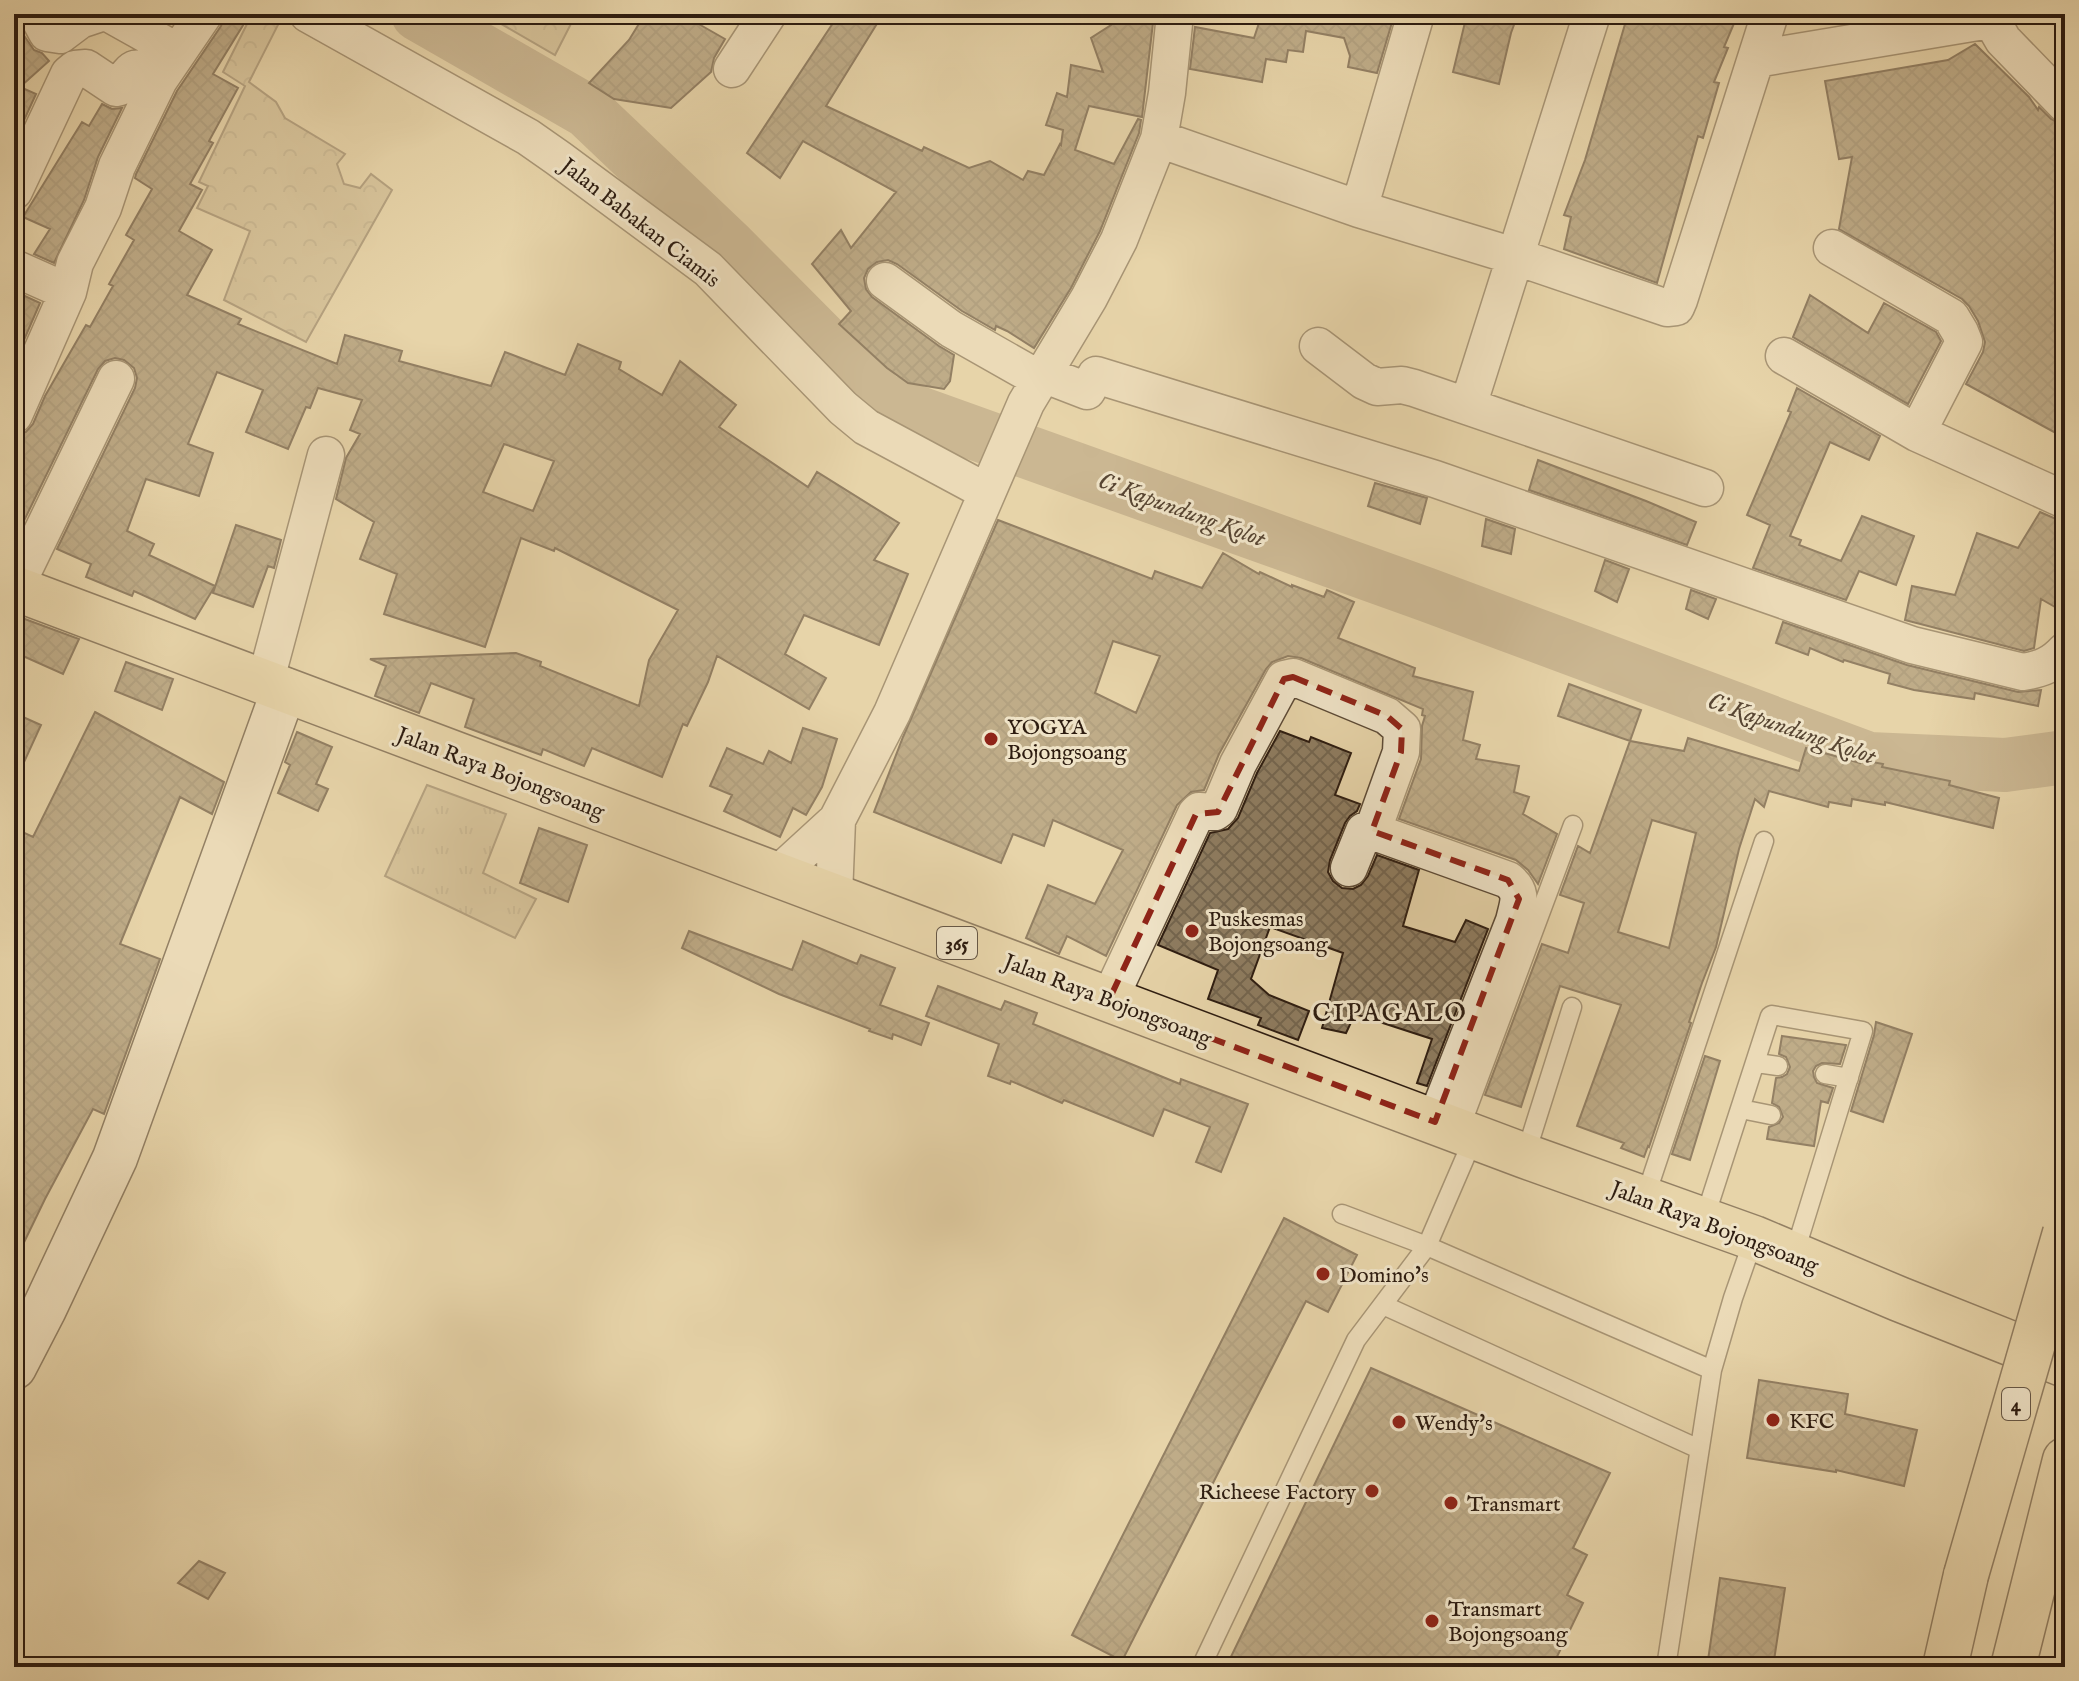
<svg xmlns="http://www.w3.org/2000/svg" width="2079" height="1681" font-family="'IM FELL English',serif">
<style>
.grass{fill:url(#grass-tufts);stroke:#7a6850;stroke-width:2}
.forest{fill:url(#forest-crowns);stroke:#7a6850;stroke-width:2}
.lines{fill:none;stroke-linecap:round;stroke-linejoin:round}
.river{stroke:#a89575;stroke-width:54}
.building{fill:url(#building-cross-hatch);stroke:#2d1c10;stroke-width:2;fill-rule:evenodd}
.lane-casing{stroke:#5c4a36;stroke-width:21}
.street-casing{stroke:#5c4a36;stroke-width:39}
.secondary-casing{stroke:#2d1c10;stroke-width:47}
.primary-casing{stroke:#2d1c10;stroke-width:47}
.highway-casing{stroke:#2d1c10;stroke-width:47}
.lane{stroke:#efe3c7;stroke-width:18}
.street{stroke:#efe3c7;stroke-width:36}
.secondary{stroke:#efe3c7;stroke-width:44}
.primary{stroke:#e7d4a9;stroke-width:44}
.highway{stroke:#e7d4a9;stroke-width:44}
.highway-bridge-casing{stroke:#2d1c10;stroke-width:47;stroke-linecap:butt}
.highway-bridge{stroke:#e7d4a9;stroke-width:44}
.marked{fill:none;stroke:#8f2418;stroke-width:6;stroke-dasharray:16 10;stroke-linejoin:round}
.poi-dot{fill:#8f2418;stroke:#efe3c7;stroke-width:3}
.labels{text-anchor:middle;stroke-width:6;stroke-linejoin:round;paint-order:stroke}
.shield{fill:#efe3c7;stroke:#675847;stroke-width:2}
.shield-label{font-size:20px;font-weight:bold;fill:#2d1c10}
.street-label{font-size:22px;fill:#2d1c10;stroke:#efe3c7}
.poi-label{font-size:22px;fill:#2d1c10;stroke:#efe3c7;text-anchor:start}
.water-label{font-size:24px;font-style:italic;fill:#584633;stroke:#efe3c7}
.quarter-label{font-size:26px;letter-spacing:2px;fill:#2d1c10;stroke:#efe3c7}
</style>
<defs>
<pattern id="grass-tufts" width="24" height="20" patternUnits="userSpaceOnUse" patternTransform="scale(2)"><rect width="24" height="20" fill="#c7b58f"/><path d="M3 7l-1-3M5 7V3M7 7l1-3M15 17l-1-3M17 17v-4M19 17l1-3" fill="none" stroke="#ab9b7a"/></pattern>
<pattern id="forest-crowns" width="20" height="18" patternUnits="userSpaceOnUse" patternTransform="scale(2)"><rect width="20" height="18" fill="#c7b58f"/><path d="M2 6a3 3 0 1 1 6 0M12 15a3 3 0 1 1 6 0" fill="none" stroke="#ab9b7a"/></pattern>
<pattern id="building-cross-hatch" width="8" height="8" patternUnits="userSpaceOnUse" patternTransform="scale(2)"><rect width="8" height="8" fill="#8e7c60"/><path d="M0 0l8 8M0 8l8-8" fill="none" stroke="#74654e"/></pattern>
</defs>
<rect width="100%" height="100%" fill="#e7d4a9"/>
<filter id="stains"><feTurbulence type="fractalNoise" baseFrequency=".0025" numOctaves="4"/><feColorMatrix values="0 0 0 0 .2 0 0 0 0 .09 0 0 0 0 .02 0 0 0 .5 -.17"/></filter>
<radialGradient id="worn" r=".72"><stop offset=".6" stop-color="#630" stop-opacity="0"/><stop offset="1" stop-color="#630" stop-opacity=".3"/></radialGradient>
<path class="grass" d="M427,785L506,814L483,873L536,899L515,938L385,876Z"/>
<path class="forest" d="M252,14L283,15L249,82L276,102L285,118L345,154L337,164L344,184L360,188L371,174L392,190L306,342L224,300L250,231L197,208L208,186L199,182L245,86L223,72Z
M484,14H576L555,55Z"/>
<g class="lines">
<path class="river" d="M418,14L587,111L728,245L882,400L1425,594L1869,759L2005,765L2065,757"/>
</g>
<path class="building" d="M225,14H250L213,74L238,88L209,141L213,143L190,184L202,190L179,231L212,250L187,295L241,319L238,324L337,364L345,335L402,351L399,361L491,386L505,352L565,375L578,344L621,362L619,369L662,395L680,361L736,405L719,427L808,487L817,472L899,523L874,560L908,574L879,645L804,615L785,654L826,678L809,709L717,656L708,682L687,726L683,724L662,777L592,748L584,766L543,749L541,755L465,727L474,699L431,683L419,713L375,696L386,666L370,659L516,653L541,662L540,666L639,706L649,660L678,610L555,548L554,551L521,538L485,647L384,614L397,574L360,559L374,522L336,499L346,458L360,434L350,430L362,400L318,388L310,408L306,407L288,449L246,432L263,390L217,372L188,444L213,453L199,496L146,479L127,531L154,544L149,555L215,586L195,619L134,591L132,596L86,577L91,564L57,549L135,388L137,378L134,368L124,360L115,358L105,361L98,369L18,533L14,531V436L26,432L33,424L45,396L86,325L90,327L113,286L109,284L134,240L126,235L152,189L135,178L136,174L177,91L221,26ZM504,444L554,461L533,511L483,492Z
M645,14H681L725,39L714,58L711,72L671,108L614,99L589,83L629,40Z
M839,14H883L826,106L922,151L924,147L969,168L990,161L1023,180L1028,171L1044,175L1060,144L1061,145L1063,130L1046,125L1057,93L1067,97L1071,65L1103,72L1091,38L1111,25L1120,14H1154L1142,117L1089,106L1075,150L1114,164L1138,119L1141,120L1139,133L1100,231L1071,288L1034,348L1007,331L996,326L995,330L962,311L897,264L888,260L877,262L868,269L864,278L866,289L872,297L939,346L954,355L950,381L944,389L908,383L887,368L839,324L851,311L812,264L841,230L851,248L896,192L803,141L780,178L747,153Z
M1262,14H1362L1393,19L1377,73L1348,67L1350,56L1344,38L1306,31L1303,52L1288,50L1286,62L1266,59L1262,82L1190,69L1195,27L1254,38Z
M1467,14H1518L1511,33L1499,84L1453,72Z
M1628,14H1738L1724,47L1728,48L1714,82L1719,83L1703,138L1698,136L1657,283L1564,249L1571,217L1564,215L1585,160Z
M25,37L34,50L42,53L49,61L20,87L36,94L14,142V48Z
M1975,44L2029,97L2038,110L2039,107L2051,119L2065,126V438L1966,384L1983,352L1985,342L1978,321L1969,306L1962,299L1839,229L1852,157L1839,159L1825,81L1948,60Z
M102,104L112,109L122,108L98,157L84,200L54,263L34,254L50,229L23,217L82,122L89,126Z
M14,291L40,303L14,363Z
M1810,295L1868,333L1884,303L1936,332L1941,341L1908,404L1793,337Z
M1797,388L1880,436L1869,460L1830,442L1790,536L1801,540L1799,545L1841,561L1862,516L1914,536L1896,585L1859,571L1846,600L1753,568L1770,525L1747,515L1791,412L1788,411Z
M1538,460L1646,501L1696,522L1687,545L1529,490Z
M1375,483L1427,498L1420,524L1368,506Z
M2040,512L2056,519L2065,521V590L2055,607L2041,599L2034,648L2024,651L1905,620L1912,586L1955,595L1977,533L2018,548Z
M1486,519L1515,529L1511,554L1482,546Z
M998,520L1152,579L1155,571L1202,588L1223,553L1259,574L1260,572L1292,587V585L1324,597L1327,590L1354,602L1338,638L1415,668L1413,676L1473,692L1463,740L1480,745L1476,759L1519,766L1514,792L1529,797L1523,814L1557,834L1538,884L1528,870L1516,860L1399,819L1421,759L1422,726L1425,716L1422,715L1423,709L1301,658L1288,656L1272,662L1266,669L1219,754L1204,790L1191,792L1177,805L1106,956L1067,936L1059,954L1026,938L1048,885L1095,904L1123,850L1053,820L1044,846L1013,834L1001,863L874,812L903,737ZM1113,641L1160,656L1136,713L1095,693Z
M236,525L281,540L274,568L268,566L253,607L213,593Z
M1605,560L1629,569L1617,602L1595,591Z
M1691,590L1716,599L1708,619L1686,609Z
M14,615L79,639L63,674L14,652Z
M1783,622L1907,665L2018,692L2041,690L2038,706L1975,693L1974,699L1914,690L1888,683L1890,674L1844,660L1843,662L1810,648L1808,655L1776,643Z
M126,662L173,679L162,710L115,691Z
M1569,684L1641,710L1630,741L1558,716Z
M95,712L224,782L212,814L180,797L120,944L160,959L104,1114L93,1109L45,1199L14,1263V828L33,837Z
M14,713L41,725L14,784Z
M803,728L837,739L822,787L806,815L793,808L780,837L724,811L732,795L710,786L727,748L763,764L769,751L791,763Z
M1280,731L1309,742L1311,737L1351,753L1335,795L1360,804L1357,811L1350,816L1345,823L1330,860L1328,872L1333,881L1342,888L1353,889L1361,885L1368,876L1377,855L1419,870L1403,926L1455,942L1466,920L1488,929L1427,1086L1417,1083L1432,1039L1355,1014L1346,1033L1322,1028L1343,953L1270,927L1251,979L1269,995L1309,1011L1298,1040L1258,1025L1261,1018L1208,999L1218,970L1158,945L1210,833L1228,829L1238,818L1257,773Z
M297,732L332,747L316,784L328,789L318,811L278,793L290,765L285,762Z
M1688,738L1799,771L1806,748L1860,763L1861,760L1883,764L1882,767L1950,781L1949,785L1999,798L1993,828L1885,802V805L1852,799L1851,806L1829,802L1828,807L1769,791L1764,807L1755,799L1739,849L1716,947L1702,983L1689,1022L1691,1023L1649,1147L1648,1146L1644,1157L1621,1148L1624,1143L1577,1126L1621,1005L1560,986L1521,1107L1485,1095L1542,944L1568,953L1584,903L1560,895L1578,846L1590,853L1630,741L1684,751ZM1652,820L1696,833L1669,948L1618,932Z
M539,828L587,845L568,902L520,883Z
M689,931L792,970L803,941L857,964L861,955L895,968L880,1005L929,1023L921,1045L893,1034L892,1039L869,1031L870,1029L779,994L682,948Z
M938,986L1001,1010L1005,1001L1037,1013L1033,1024L1180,1084L1181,1079L1248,1104L1221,1172L1196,1162L1210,1127L1164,1109L1153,1136L1064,1100L1062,1103L1011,1081L1010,1084L988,1076L999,1044L926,1016Z
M1876,1022L1912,1034L1883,1122L1851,1111L1874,1035Z
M1782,1036L1846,1045L1840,1064L1822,1063L1816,1066L1813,1071L1814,1077L1817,1083L1833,1088L1828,1103L1821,1101L1814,1146L1767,1139L1769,1127L1779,1123L1783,1117L1779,1107L1772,1103L1776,1078L1782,1077L1787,1074L1790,1067L1786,1057L1779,1054Z
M1705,1056L1720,1061L1690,1160L1672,1154Z
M1284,1218L1357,1255L1328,1312L1306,1301L1122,1661L1072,1635Z
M1371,1368L1610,1473L1573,1548L1587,1555L1567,1595L1583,1603L1552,1667H1226Z
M1759,1380L1848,1394L1845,1414L1917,1430L1904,1486L1836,1470V1472L1747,1458Z
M199,1561L225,1573L208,1599L178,1583Z
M1720,1578L1785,1588L1773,1667H1707Z"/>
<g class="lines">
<g class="lane-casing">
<path id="lane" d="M1757,1063L1778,1066
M1825,1074L1849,1078
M1741,1109L1771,1115
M1459,1131L1573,825
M1525,1156L1572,1007
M1645,1198L1764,841
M1342,1214L1427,1246L1712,1370
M1704,1220L1770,1016L1772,1015L1863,1031L1794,1255
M1383,1305L1699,1449
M1201,1667L1356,1340L1427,1246L1474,1137
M1666,1667L1712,1370L1733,1298L1754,1238"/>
</g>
<g class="street-casing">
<path id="street" d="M40,14L41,22L47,33L60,35L80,20L98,14
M110,14L178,52
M308,14L528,137L558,158L708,269L843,408L866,427L987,492
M1988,14L2003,40L2065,104
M1756,59L1990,20
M732,69L768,14
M1159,139L1359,209L1517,257L1667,308L1676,307L1679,300L1770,14
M14,191L69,74L75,69L86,68L116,88L120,87C135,62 136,65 159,80
M1359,209L1416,14
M1832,248L1951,317L1960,332L1964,342L1917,433
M14,268L68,292
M885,281L951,329L1039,379
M1318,346L1364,381L1377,387L1402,385L1414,388L1705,488
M1784,356L1917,433L2065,500
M1043,374L1087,391L1096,375L1435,479L1912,645L2023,672C2041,669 2052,665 2065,651
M1468,406L1592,14
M14,415L68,292L75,263L103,208L117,166L159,80L204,14
M15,588L116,379
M265,683L326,455
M1349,868L1364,831L1374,827
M777,875L837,820L892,713L1026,403L1089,298L1119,240L1159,139L1167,93L1175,14
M834,896L837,820
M1109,1000L1196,814L1199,811L1215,812L1219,809L1238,764L1284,679L1293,677L1387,716L1402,729L1401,752L1374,827L1377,833L1508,880C1524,893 1518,903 1514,921L1435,1122"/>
</g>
<g class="secondary-casing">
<path id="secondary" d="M14,1367L44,1309L115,1158L284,690"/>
</g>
<g class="primary-casing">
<path id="primary" d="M14,588L1525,1156L1754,1238L1899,1299L2065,1365"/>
</g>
<g class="highway-casing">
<path id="highway" d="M1945,1667L1966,1575
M2013,1667L2065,1460"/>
</g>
<use href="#lane" class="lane"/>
<use href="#street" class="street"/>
<use href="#secondary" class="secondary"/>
<use href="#primary" class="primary"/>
<use href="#highway" class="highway"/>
<g class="highway-bridge-casing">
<path id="highway-bridge" d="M1966,1575L2065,1233"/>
</g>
<use href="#highway-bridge" class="highway-bridge"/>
</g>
<path d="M0 0H2079V1681H0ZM1293,677L1387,716L1402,729L1401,752L1372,831L1508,880L1519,899L1435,1122L1109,1000L1196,814L1218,812L1284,679Z" fill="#e7d4a9" fill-opacity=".55" fill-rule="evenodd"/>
<path class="marked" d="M1293,677L1387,716L1402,729L1401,752L1372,831L1508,880L1519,899L1435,1122L1109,1000L1196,814L1218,812L1284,679Z"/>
<g class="poi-dot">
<circle cx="991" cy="739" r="8"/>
<circle cx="1192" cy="931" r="8"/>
<circle cx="1323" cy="1274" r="8"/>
<circle cx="1773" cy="1420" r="8"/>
<circle cx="1399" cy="1422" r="8"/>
<circle cx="1372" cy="1491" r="8"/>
<circle cx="1451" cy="1503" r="8"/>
<circle cx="1432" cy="1621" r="8"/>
</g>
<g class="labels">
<g class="shield">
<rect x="937" y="927" width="40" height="32" rx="6"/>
<rect x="2002" y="1388" width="28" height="32" rx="6"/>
</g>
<g class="shield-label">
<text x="957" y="950">365</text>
<text x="2016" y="1411">4</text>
</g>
<g class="street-label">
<text transform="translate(641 222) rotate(38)" y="8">Jalan Babakan Ciamis</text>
<text transform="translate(501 772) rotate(21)" y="8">Jalan Raya Bojongsoang</text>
<text transform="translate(1108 999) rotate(21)" y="8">Jalan Raya Bojongsoang</text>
<text transform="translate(1715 1226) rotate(21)" y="8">Jalan Raya Bojongsoang</text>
</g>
<g class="poi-label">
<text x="1007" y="734">YOGYA<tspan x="1007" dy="25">Bojongsoang</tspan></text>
<text x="1208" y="926">Puskesmas<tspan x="1208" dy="25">Bojongsoang</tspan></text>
<text x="1339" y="1282">Domino's</text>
<text x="1789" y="1428">KFC</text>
<text x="1415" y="1430">Wendy's</text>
<text x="1356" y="1499" text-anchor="end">Richeese Factory</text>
<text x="1467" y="1511">Transmart</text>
<text x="1448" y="1616">Transmart<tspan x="1448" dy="25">Bojongsoang</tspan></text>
</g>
<g class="water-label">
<text transform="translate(1182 509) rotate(20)" y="8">Ci Kapundung Kolot</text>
<text transform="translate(1792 728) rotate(19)" y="8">Ci Kapundung Kolot</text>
</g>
<g class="quarter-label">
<text x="1390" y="1021">CIPAGALO</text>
</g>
</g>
<rect width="2079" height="1681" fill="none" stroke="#e7d4a9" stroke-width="48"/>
<rect x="16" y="16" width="2047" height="1649" fill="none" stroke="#2d1c10" stroke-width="4"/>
<rect x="24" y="24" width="2031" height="1633" fill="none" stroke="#2d1c10" stroke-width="2"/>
<rect width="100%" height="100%" filter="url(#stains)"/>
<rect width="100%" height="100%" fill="url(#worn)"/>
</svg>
